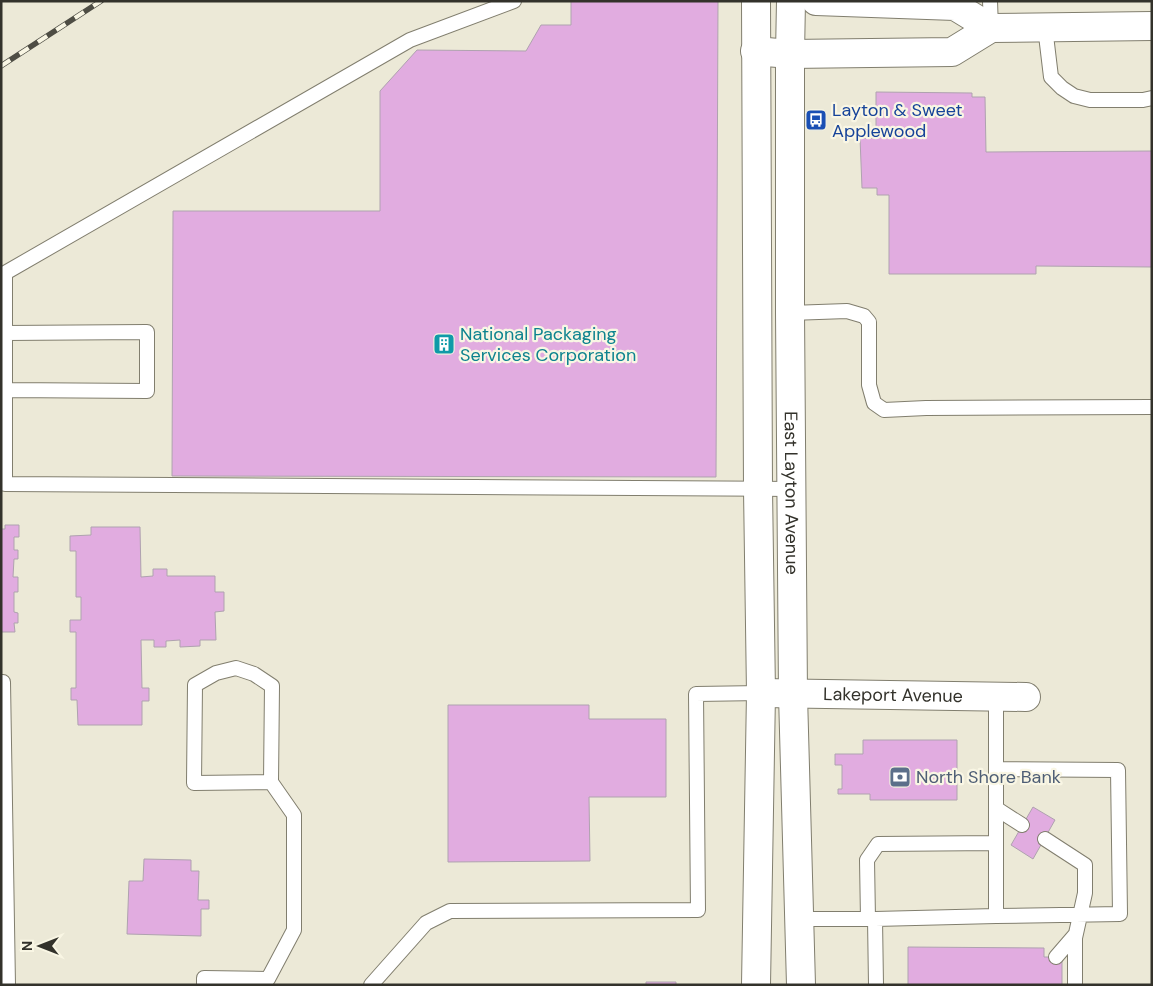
<svg xmlns="http://www.w3.org/2000/svg" width="1153" height="986" font-family="'DM Sans',sans-serif">
<style>
.building{fill:#e1ace0;stroke:#afa2af}
.lines{fill:none;stroke-linecap:round;stroke-linejoin:round}
.lane-casing{stroke:#817e6e;stroke-width:16}
.street-casing{stroke:#817e6e;stroke-width:30}
.secondary-casing{stroke:#817e6e;stroke-width:30}
.lane{stroke:#fff;stroke-width:14}
.street{stroke:#fff;stroke-width:28}
.secondary{stroke:#fff;stroke-width:28}
.rail-casing{stroke:#4e4d44;stroke-width:5.5}
.rail{stroke:#f9f6e4;stroke-width:4;stroke-dasharray:11;stroke-linecap:butt}
.labels{text-anchor:middle;stroke-width:4.5;stroke-linejoin:round;paint-order:stroke}
.transit-label{font-size:18px;fill:#164399;stroke:#f9f6e4;text-anchor:start}
.culture-label{font-size:18px;fill:#0d838f;stroke:#f9f6e4;text-anchor:start}
.street-label{font-size:18px;fill:#33322b;stroke:#f9f6e4}
.service-label{font-size:18px;fill:#4e5e75;stroke:#f9f6e4;text-anchor:start}
</style>
<rect width="100%" height="100%" fill="#ece9d7"/>
<path class="building" d="M571,1H718L716,477L172,476L173,211H380V91L417,50L526,51L541,25H571Z
M876,92L972,93V97H985L986,152L1152,151V267L1036,266V274H889V195H877V188H862L860,138H876Z
M5,525H19V537H14V550H18V559H14L13,577H18V592H14V612L18,613V623H14L15,632H1V529H5Z
M91,527H140L141,577L153,576V569H167V576H215V592H224V611L215,612L216,640H200V646L180,647V640L166,641V647H154V640H141L142,688H149V701H142V725H78L77,700H71V688H76V632H70V620H81V597H76V551H70V536L91,535Z
M448,705H589V719H666V797H589L590,861L448,862Z
M863,740H957V800H870V794H838V789H842V765H835V754H863Z
M1033,807L1055,820L1033,859L1011,845Z
M144,859L191,860V871H199L198,900H209V909H201V936L127,934L129,881H143Z
M908,947L1044,948V957H1062V985H908Z
M646,982H676V985H646Z"/>
<g class="lines">
<g class="lane-casing">
<path id="lane" d="M514,1L410,40L5,273V484L791,489
M990,1L991,28
M1045,27L1051,77L1062,88L1074,96L1090,100H1143L1152,98
M790,313L847,311L864,316L869,322V385L874,403L884,410L926,408L1152,407
M5,333L147,332V391L5,390
M1,682H3L8,985
M996,769L1118,770L1120,914L996,916
M997,809L1022,825
M1045,839L1085,865V893L1075,938V985
M799,919H875L876,985
M868,919L867,860L878,844L996,843
M875,919L996,916V697
M1056,957L1075,935
M204,985V978L268,979L294,930V815L271,782L272,686L254,674L236,668L216,673L195,685L194,783L271,782
M371,985L426,923L450,911L698,910L696,694L761,693"/>
</g>
<g class="street-casing">
<g id="street">
<path d="M816,1L955,6L991,28"/>
<path d="M755,51L790,54L952,52L991,28L1152,26"/>
<path id="s1" d="M761,693L1026,697"/>
</g>
</g>
<g class="secondary-casing">
<g id="secondary">
<path id="s2" d="M791,1L790,54V313L793,695L801,985"/>
<path d="M756,985L761,693L758,489L756,1"/>
</g>
</g>
<use href="#lane" class="lane"/>
<use href="#street" class="street"/>
<use href="#secondary" class="secondary"/>
<g class="rail-casing">
<path id="rail" d="M1,66L101,1"/>
</g>
<use href="#rail" class="rail"/>
</g>
<defs>
<g id="bus-square" transform="scale(1.125)"><rect x="-9" y="-9" width="18" height="18" rx="4" fill="#1a4fb4" stroke="#f9f6e4"/><path d="M-5-6H5V4H4V6H2V4H-2V6H-4V4H-5ZM-3.5-4V0h7V-4ZM-3.5 1.2v1.5H-2V1.2ZM2 1.2v1.5H3.5V1.2Z" fill="#fff"/></g>
<g id="building-square" transform="scale(1.125)"><rect x="-9" y="-9" width="18" height="18" rx="4" fill="#0f9aa8" stroke="#f9f6e4"/><path d="M-4-6H4V6H1V3H-1V6H-4ZM-2.5-4.3h1.7v1.8h-1.7ZM.8-4.3h1.7v1.8H.8ZM-2.5-1h1.7V.8h-1.7ZM.8-1h1.7V.8H.8Z" fill="#fff"/></g>
<g id="bank-square" transform="scale(1.125)"><rect x="-9" y="-9" width="18" height="18" rx="4" fill="#5c6f8a" stroke="#f9f6e4"/><path d="M-6-4H6V4H-6ZM0-2.3a2.3 2.3 0 1 0 0 4.6a2.3 2.3 0 1 0 0-4.6Z" fill="#fff"/></g>
</defs>
<g fill-rule="evenodd">
<use href="#bus-square" x="816" y="120"/>
<use href="#building-square" x="444" y="344"/>
<use href="#bank-square" x="900" y="777"/>
</g>
<g class="labels">
<g class="transit-label">
<text x="832" y="116">Layton &amp; Sweet<tspan x="832" dy="21">Applewood</tspan></text>
</g>
<g class="culture-label">
<text x="460" y="340">National Packaging<tspan x="460" dy="21">Services Corporation</tspan></text>
</g>
<g class="street-label">
<text dy="6" stroke="none"><textPath href="#s2" startOffset="492">East Layton Avenue</textPath></text>
<text dy="6" stroke="none"><textPath href="#s1" startOffset="132">Lakeport Avenue</textPath></text>
</g>
<g class="service-label">
<text x="916" y="783">North Shore Bank</text>
</g>
</g>
<rect width="1153" height="986" fill="none" stroke="#33322b" stroke-width="5"/>
<g transform="translate(40 946) rotate(270)" stroke="#f9f6e4" stroke-width="4" paint-order="stroke">
<path d="M0-4L9 19L0 12L-9 19Z" fill="#33322b"/>
<text y="-8" font-size="14" font-weight="bold" text-anchor="middle" fill="#33322b">N</text>
</g>
</svg>
